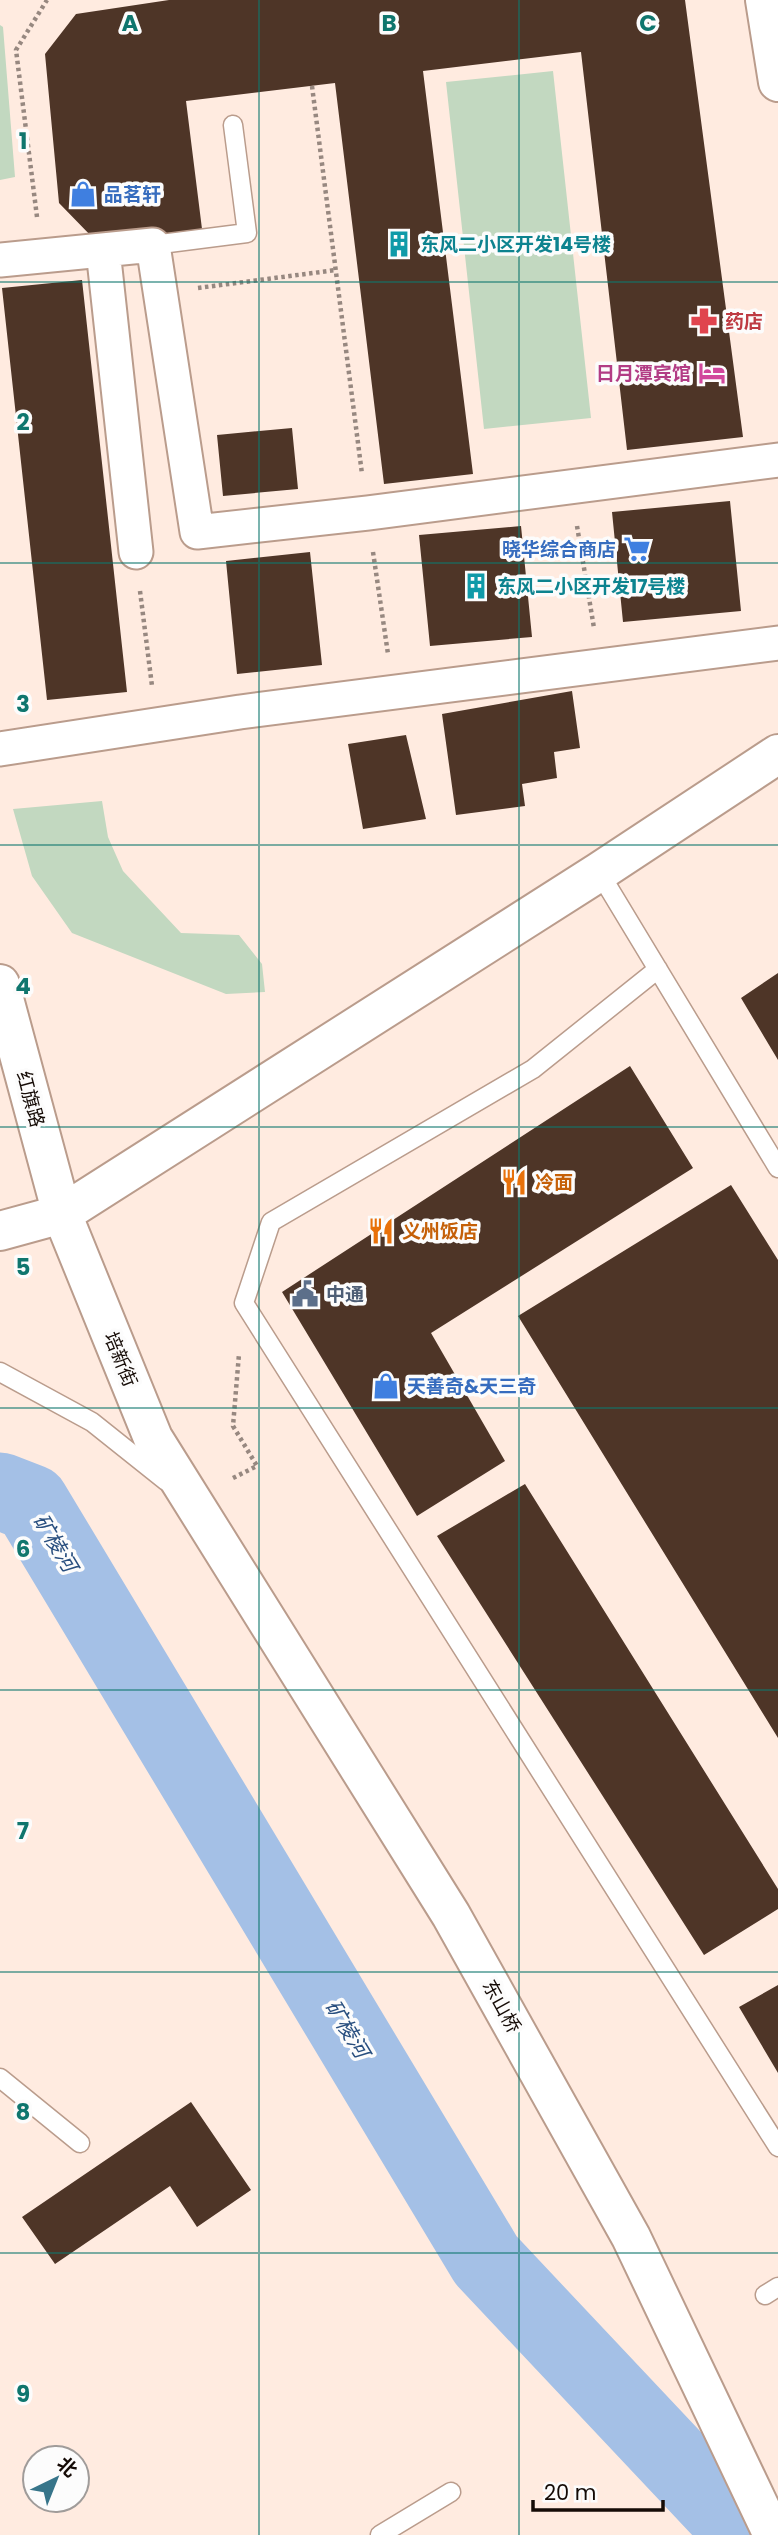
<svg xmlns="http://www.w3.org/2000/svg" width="778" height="2535" font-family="Poppins,'Noto Sans SC',sans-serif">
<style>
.green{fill:#c2d8c0}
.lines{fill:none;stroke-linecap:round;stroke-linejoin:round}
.river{stroke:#a4c0e6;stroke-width:77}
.building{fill:#4e3527}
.lane-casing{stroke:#ba9c8c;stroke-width:21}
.street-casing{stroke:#ba9c8c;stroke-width:37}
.secondary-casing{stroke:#ba9c8c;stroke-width:42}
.path{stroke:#978880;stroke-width:4.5;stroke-dasharray:3.5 3.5;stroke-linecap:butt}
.lane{stroke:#fff;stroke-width:18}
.street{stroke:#fff;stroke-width:33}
.secondary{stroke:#fff;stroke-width:38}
.grid{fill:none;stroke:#0f766e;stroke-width:2;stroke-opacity:0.55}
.labels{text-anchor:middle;stroke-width:7;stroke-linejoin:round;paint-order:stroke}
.shop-label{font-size:19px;font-weight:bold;fill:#366cbe;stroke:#fcfcfc;text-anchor:start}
.culture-label{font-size:19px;font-weight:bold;fill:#0d838f;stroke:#fcfcfc;text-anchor:start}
.health-label{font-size:19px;font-weight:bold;fill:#be3a42;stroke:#fcfcfc;text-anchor:start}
.hotel-label{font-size:19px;font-weight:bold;fill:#b23c85;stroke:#fcfcfc;text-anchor:end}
.street-label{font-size:19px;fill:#150b06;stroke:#fcfcfc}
.food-label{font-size:19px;font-weight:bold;fill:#c56008;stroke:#fcfcfc;text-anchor:start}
.service-label{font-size:19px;font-weight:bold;fill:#4e5e75;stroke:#fcfcfc;text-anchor:start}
.water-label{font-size:21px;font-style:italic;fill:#294f7f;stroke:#fcfcfc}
.grid-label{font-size:23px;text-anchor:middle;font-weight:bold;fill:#0f766e;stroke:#fcfcfc;stroke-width:7;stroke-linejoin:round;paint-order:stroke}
</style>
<rect width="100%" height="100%" fill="#ffebe0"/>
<path class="green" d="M0,25L3,27L15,177L0,180Z
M553,71L591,418L484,429L446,82Z
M102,801L108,837L123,871L181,933L239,935L262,964L265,992L226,994L72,933L32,876L13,809Z"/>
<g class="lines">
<path class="river" d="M0,1491L31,1503L486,2260L745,2535"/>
</g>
<path class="building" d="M169,0H685L743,437L627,450L581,52L423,71L473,474L384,484L335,83L186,101L202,229L105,242L94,239L59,203L45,54L76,14Z
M82,280L127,692L47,700L2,288Z
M292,428L298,489L223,496L217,435Z
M730,501L741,611L623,622L612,512Z
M521,526L532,637L430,646L419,535Z
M310,552L322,665L237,674L226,561Z
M572,691L580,748L554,752L557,778L522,784L525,806L456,815L442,714Z
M406,735L426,819L363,829L348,744Z
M778,973V1060L741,998Z
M630,1066L693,1168L431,1333L505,1461L417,1516L282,1292Z
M731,1185L778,1260V1738L518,1316Z
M525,1484L778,1889V1909L704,1955L437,1536Z
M778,1985V2073L739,2007Z
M191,2102L251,2190L197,2227L170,2186L55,2264L22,2217Z"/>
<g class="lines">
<g class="lane-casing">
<path id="lane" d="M153,245L247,233L233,125
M599,872L778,1168
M658,969L533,1069L271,1222L244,1303L778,2147
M0,1372L92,1422L166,1481
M0,2078L80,2143
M765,2295L778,2287
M380,2535L451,2492"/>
</g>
<g class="street-casing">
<path id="street" d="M103,250L136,552
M0,260L153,245L197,532L368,513L778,460
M0,749L240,712L778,643"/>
</g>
<g class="secondary-casing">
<path id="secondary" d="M765,0L778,82
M0,984L62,1214L153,1438L451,1915L631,2237L773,2535
M0,1231L62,1214L599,872L778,754"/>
</g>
<path class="path" d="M312,86L362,474
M37,217L16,50L47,0
M198,288L336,270
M577,526L594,628
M373,552L388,654
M140,591L152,686
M233,1478L257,1466L233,1426L239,1354"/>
<use href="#lane" class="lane"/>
<use href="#street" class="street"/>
<use href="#secondary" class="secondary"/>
</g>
<path class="grid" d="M259,0V2535M519,0V2535M0,282H778M0,563H778M0,845H778M0,1127H778M0,1408H778M0,1690H778M0,1972H778M0,2253H778"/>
<defs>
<g id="shop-bare" transform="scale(2.1)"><path d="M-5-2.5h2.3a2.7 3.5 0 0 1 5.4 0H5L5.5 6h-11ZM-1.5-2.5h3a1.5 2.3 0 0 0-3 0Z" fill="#3f7fe0" stroke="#fcfcfc" stroke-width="2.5" paint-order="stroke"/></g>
<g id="building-bare" transform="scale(2.1)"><path d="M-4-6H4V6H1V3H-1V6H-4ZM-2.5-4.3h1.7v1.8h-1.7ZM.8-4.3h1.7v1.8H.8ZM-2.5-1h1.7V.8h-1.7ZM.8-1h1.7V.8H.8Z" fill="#0f9aa8" stroke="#fcfcfc" stroke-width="2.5" paint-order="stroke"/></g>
<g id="pharmacy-bare" transform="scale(2.1)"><path d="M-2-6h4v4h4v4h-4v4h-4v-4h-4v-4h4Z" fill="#e0444e" stroke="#fcfcfc" stroke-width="2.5" paint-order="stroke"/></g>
<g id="hotel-bare" transform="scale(2.1)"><path d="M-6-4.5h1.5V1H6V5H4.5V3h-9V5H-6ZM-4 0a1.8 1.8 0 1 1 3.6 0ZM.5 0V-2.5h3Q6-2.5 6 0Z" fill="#d1479c" stroke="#fcfcfc" stroke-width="2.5" paint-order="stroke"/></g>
<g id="supermarket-bare" transform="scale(2.1)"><path d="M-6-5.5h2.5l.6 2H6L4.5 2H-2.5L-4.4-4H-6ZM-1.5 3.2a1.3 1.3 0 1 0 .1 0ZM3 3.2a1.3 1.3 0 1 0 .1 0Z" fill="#3f7fe0" stroke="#fcfcfc" stroke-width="2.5" paint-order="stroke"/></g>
<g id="restaurant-bare" transform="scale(2.1)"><path d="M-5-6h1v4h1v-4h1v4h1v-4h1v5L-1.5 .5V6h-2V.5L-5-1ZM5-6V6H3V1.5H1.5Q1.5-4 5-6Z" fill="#e8710a" stroke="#fcfcfc" stroke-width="2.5" paint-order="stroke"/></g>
<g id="civic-bare" transform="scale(2.1)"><path d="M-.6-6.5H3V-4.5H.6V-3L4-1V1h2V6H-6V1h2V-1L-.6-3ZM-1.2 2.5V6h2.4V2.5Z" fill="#5c6f8a" stroke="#fcfcfc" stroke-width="2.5" paint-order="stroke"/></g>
</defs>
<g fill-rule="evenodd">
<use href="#shop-bare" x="83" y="194"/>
<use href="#building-bare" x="399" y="244"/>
<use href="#pharmacy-bare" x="704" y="321"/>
<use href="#hotel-bare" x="712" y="373"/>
<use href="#supermarket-bare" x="637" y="549"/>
<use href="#building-bare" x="476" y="586"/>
<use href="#restaurant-bare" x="514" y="1182"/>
<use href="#restaurant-bare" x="381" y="1231"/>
<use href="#civic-bare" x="305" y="1294"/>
<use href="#shop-bare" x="386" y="1386"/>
</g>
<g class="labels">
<g class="shop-label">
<text x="104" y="201">品茗轩</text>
<text x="616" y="556" text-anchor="end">晓华综合商店</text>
<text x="407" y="1393">天善奇&amp;天三奇</text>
</g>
<g class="culture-label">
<text x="420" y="251">东风二小区开发14号楼</text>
<text x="497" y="593">东风二小区开发17号楼</text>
</g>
<g class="health-label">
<text x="725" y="328">药店</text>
</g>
<g class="hotel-label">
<text x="691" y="380">日月潭宾馆</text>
</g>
<g class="street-label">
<text transform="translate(31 1099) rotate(75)" y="7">红旗路</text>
<text transform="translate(121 1359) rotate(68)" y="7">培新街</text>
<text transform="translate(502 2006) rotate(61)" y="7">东山桥</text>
</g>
<g class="food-label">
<text x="535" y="1189">冷面</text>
<text x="402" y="1238">义州饭店</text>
</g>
<g class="service-label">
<text x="326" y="1301">中通</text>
</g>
<g class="water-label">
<text transform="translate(55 1543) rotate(59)" y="7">矿棱河</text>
<text transform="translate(347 2029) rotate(59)" y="7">矿棱河</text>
</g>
</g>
<g class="grid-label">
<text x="130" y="31">A</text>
<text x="389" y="31">B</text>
<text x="648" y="31">C</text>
<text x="23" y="149">1</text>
<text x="23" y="430">2</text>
<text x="23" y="712">3</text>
<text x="23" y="994">4</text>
<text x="23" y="1275">5</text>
<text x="23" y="1557">6</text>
<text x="23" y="1839">7</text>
<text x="23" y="2120">8</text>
<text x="23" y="2402">9</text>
</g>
<g transform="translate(56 2479) rotate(43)"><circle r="33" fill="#fcfcfc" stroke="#a09c9a" stroke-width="2"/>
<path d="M0-5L12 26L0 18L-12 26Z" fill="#37758a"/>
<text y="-10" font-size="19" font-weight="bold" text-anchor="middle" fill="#150b06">北</text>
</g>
<path d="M533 2500v10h130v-10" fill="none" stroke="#150b06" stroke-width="3.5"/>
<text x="544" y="2500" font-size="21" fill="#150b06" stroke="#fcfcfc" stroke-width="5" paint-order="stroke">20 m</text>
</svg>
